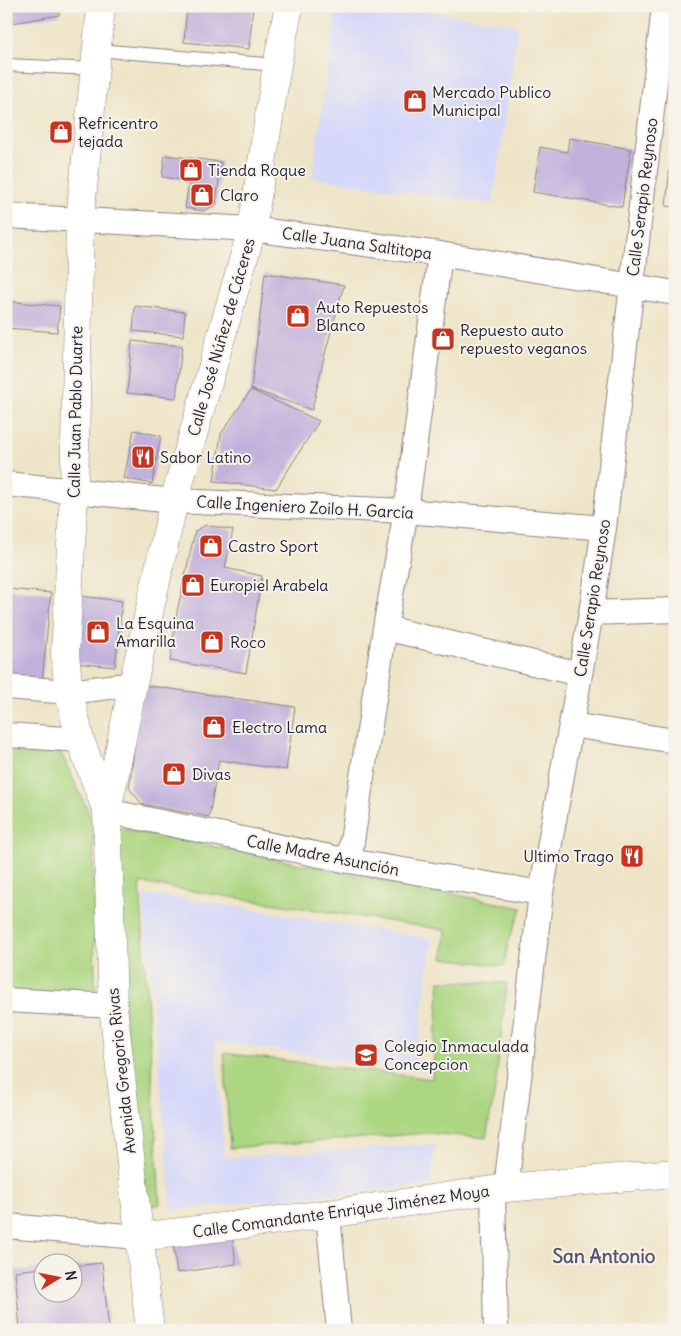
<svg xmlns="http://www.w3.org/2000/svg" width="681" height="1336" font-family="Delius,sans-serif">
<style>
.built{fill:#d5d8f9}
.green{fill:#acd681;stroke:#677c5e}
.building{fill:#c2b2db}
.lines{fill:none;stroke-linecap:round;stroke-linejoin:round}
.service-casing{stroke:#888381;stroke-width:14}
.minor-casing{stroke:#888381;stroke-width:26}
.tertiary-casing{stroke:#888381;stroke-width:29}
.secondary-casing{stroke:#888381;stroke-width:29}
.service{stroke:#fff;stroke-width:12}
.minor{stroke:#fff;stroke-width:24}
.tertiary{stroke:#fff;stroke-width:28}
.secondary{stroke:#fff;stroke-width:28}
.labels{text-anchor:middle;stroke-width:4;stroke-linejoin:round;paint-order:stroke}
.poi-label{font-size:16px;fill:#22223b;stroke:#f7f3e8;text-anchor:start}
.street-label{font-size:16px;fill:#22223b;stroke:#f7f3e8}
.quarter-label{font-size:19px;font-weight:bold;fill:#5a5473;stroke:#f7f3e8}
</style>
<rect width="100%" height="100%" fill="#f7f3e8"/>
<filter id="ink" filterUnits="userSpaceOnUse"><feTurbulence type="fractalNoise" baseFrequency=".02" numOctaves="2"/><feDisplacementMap in="SourceGraphic" scale="10" xChannelSelector="R" yChannelSelector="G"/><feConvolveMatrix kernelMatrix="1 2 1 2 8 2 1 2 1" color-interpolation-filters="sRGB"/></filter>
<filter id="wash" filterUnits="userSpaceOnUse"><feTurbulence type="fractalNoise" baseFrequency=".0096" numOctaves="4" result="noise"/><feDisplacementMap in="SourceGraphic" scale="20" xChannelSelector="R" yChannelSelector="G"/><feGaussianBlur stdDeviation="1.12" result="paint"/><feColorMatrix in="noise" values="0 0 0 0 0 0 0 0 0 0 0 0 0 0 0 0 0 1.4 0 .05"/><feComposite in="paint" operator="in"/></filter>
<g filter="url(#wash)">
<rect width="100%" height="100%" fill="#eee4c7"/>
<path class="built" d="M336,6H391L518,25L493,204L312,178Z
M143,895L182,898L432,939L415,1070L215,1041L224,1158L436,1144L430,1184L172,1210Z"/>
<path class="green" d="M6,749L61,753L93,822L95,997L6,992Z
M115,827L522,908L509,940L504,966L443,958L446,930L140,883L160,1204L146,1208L125,1019Z
M440,981L507,983L495,1089L486,1138L428,1133L230,1148L224,1053L432,1079Z"/>
<g id="blocks">
<path class="building" d="M6,6H59V15L6,24Z
M187,6H253L249,49L184,42Z
M673,135H675V207L666,206Z
M569,138L631,149L622,207L533,192L540,147L567,152Z
M165,155L221,162L216,205L203,211L185,208L189,181L162,177Z
M265,273L344,285L324,357L312,410L251,389Z
M6,301L60,306L57,332L6,328Z
M135,306L185,312L183,336L133,331Z
M132,341L182,346L176,398L127,393Z
M251,390L319,421L276,489L214,481L221,434Z
M134,430L161,436L152,484L124,478Z
M206,525L233,530L225,568L262,576L246,673L170,661L177,612L195,531Z
M6,589L51,593L42,681L6,677Z
M81,596L122,601L115,667L74,663Z
M143,685L295,707L286,770L219,760L209,817L142,804L129,788Z
M232,1233L236,1264L177,1273L173,1241Z
M102,1263L109,1330H20L15,1271L42,1268V1294H72V1266Z"/>
</g>
</g>
<g filter="url(#ink)">
<use href="#blocks" fill-opacity="0" stroke="#888381" stroke-width="1"/>
<g class="lines">
<g class="service-casing">
<path id="service" d="M97,50L277,65
M6,65L95,69"/>
</g>
<g class="minor-casing">
<path id="minor" d="M6,216L252,229L440,254L675,293
M6,484L174,501L406,511L604,528
M591,613L675,610
M385,628L580,674
M6,687L69,692L133,684
M571,725L675,741
M6,735L80,740
M107,811L349,861L541,893
M349,861L385,628L406,511L440,254
M6,1000L113,1006
M506,1188L541,893L591,613L604,528L664,6
M493,1191L496,1330
M328,1214L339,1330
M6,1226L139,1237"/>
</g>
<g class="tertiary-casing">
<path id="tertiary" d="M139,1237L328,1214L506,1188L675,1173"/>
</g>
<g class="secondary-casing">
<path id="secondary" d="M101,6L80,219L74,492L65,654L69,692L80,740L107,811
M150,1330L113,1006L107,811L133,684L174,501L252,229L277,65L289,6"/>
</g>
<use href="#service" class="service"/>
<use href="#minor" class="minor"/>
<use href="#tertiary" class="tertiary"/>
<use href="#secondary" class="secondary"/>
</g>
</g>
<defs>
<g id="shop-square" transform="scale(1.25)"><rect x="-9" y="-9" width="18" height="18" rx="4" fill="#c8321e" stroke="#f7f3e8"/><path d="M-5-2.5h2.3a2.7 3.5 0 0 1 5.4 0H5L5.5 6h-11ZM-1.5-2.5h3a1.5 2.3 0 0 0-3 0Z" fill="#fff"/></g>
<g id="restaurant-square" transform="scale(1.25)"><rect x="-9" y="-9" width="18" height="18" rx="4" fill="#c8321e" stroke="#f7f3e8"/><path d="M-5-6h1v4h1v-4h1v4h1v-4h1v5L-1.5 .5V6h-2V.5L-5-1ZM5-6V6H3V1.5H1.5Q1.5-4 5-6Z" fill="#fff"/></g>
<g id="school-square" transform="scale(1.25)"><rect x="-9" y="-9" width="18" height="18" rx="4" fill="#c8321e" stroke="#f7f3e8"/><path d="M0-5L7-2L0 1L-7-2ZM-4 1L0 2.5L4 1V4Q0 6-4 4Z" fill="#fff"/></g>
</defs>
<g fill-rule="evenodd">
<use href="#shop-square" x="415" y="101"/>
<use href="#shop-square" x="61" y="132"/>
<use href="#shop-square" x="191" y="170"/>
<use href="#shop-square" x="202" y="195"/>
<use href="#shop-square" x="298" y="316"/>
<use href="#shop-square" x="443" y="339"/>
<use href="#restaurant-square" x="143" y="457"/>
<use href="#shop-square" x="211" y="546"/>
<use href="#shop-square" x="193" y="585"/>
<use href="#shop-square" x="98" y="632"/>
<use href="#shop-square" x="212" y="642"/>
<use href="#shop-square" x="214" y="727"/>
<use href="#shop-square" x="174" y="774"/>
<use href="#restaurant-square" x="632" y="856"/>
<use href="#school-square" x="366" y="1055"/>
</g>
<g class="labels">
<g class="poi-label">
<text x="432" y="98">Mercado Publico<tspan x="432" dy="18">Municipal</tspan></text>
<text x="78" y="129">Refricentro<tspan x="78" dy="18">tejada</tspan></text>
<text x="208" y="176">Tienda Roque</text>
<text x="220" y="201">Claro</text>
<text x="316" y="313">Auto Repuestos<tspan x="316" dy="18">Blanco</tspan></text>
<text x="460" y="336">Repuesto auto<tspan x="460" dy="18">repuesto veganos</tspan></text>
<text x="160" y="463">Sabor Latino</text>
<text x="228" y="552">Castro Sport</text>
<text x="210" y="591">Europiel Arabela</text>
<text x="116" y="629">La Esquina<tspan x="116" dy="18">Amarilla</tspan></text>
<text x="230" y="648">Roco</text>
<text x="232" y="733">Electro Lama</text>
<text x="192" y="780">Divas</text>
<text x="614" y="862" text-anchor="end">Ultimo Trago</text>
<text x="384" y="1052">Colegio Inmaculada<tspan x="384" dy="18">Concepcion</tspan></text>
</g>
<g class="street-label">
<text transform="translate(642 197) rotate(-83)" y="6">Calle Serapio Reynoso</text>
<text transform="translate(357 243) rotate(8)" y="6">Calle Juana Saltitopa</text>
<text transform="translate(221 337) rotate(-74)" y="6">Calle José Núñez de Cáceres</text>
<text transform="translate(75 412) rotate(-89)" y="6">Calle Juan Pablo Duarte</text>
<text transform="translate(305 507) rotate(3)" y="6">Calle Ingeniero Zoilo H. García</text>
<text transform="translate(592 598) rotate(-81)" y="6">Calle Serapio Reynoso</text>
<text transform="translate(323 855) rotate(11)" y="6">Calle Madre Asunción</text>
<text transform="translate(121 1071) rotate(-96)" y="6">Avenida Gregorio Rivas</text>
<text transform="translate(341 1211) rotate(-8)" y="6">Calle Comandante Enrique Jiménez Moya</text>
</g>
<g class="quarter-label">
<text x="604" y="1263">San Antonio</text>
</g>
</g>
<rect width="681" height="1336" fill="none" stroke="#f7f3e8" stroke-width="25"/>
<g transform="translate(58 1278) rotate(80)"><circle r="24" fill="#f7f3e8" stroke="#a29fa3"/>
<path d="M0-4L9 19L0 12L-9 19Z" fill="#c8321e"/>
<text y="-8" font-size="14" font-weight="bold" text-anchor="middle" fill="#22223b">N</text>
</g>
</svg>
